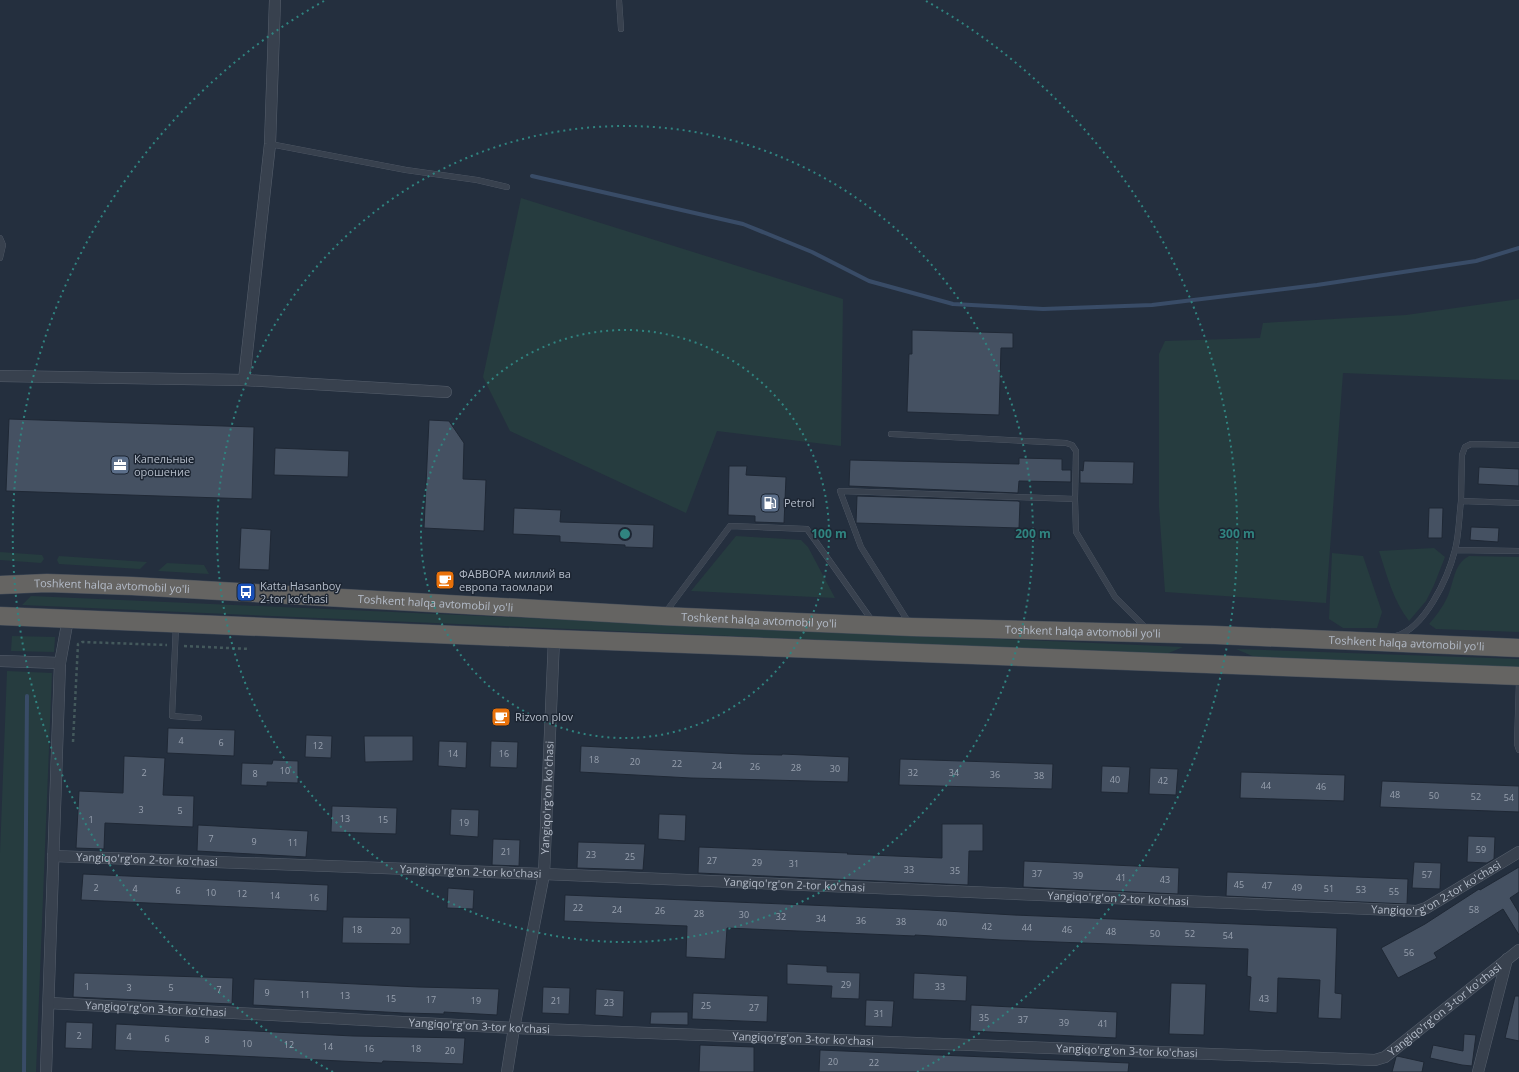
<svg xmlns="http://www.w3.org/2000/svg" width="1519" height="1072" font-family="'Open Sans',sans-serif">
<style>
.green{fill:#263c3f}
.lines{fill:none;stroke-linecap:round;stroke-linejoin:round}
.stream{stroke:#394c67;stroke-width:4}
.building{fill:#455162;stroke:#1f2835}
.service-casing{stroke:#565f6c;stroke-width:6}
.minor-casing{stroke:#565f6c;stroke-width:12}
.trunk-casing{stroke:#434c59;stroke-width:19}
.path{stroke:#44595c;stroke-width:2.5;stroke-dasharray:3 3;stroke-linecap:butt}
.service{stroke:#38414e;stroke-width:5.5}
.minor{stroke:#38414e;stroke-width:11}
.trunk{stroke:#656462;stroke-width:18}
.ring{fill:none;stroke:#308480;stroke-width:2;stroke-dasharray:2 4}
.labels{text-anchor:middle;stroke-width:3;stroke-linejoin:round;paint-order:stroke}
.number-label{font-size:9px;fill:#98a1af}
.poi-label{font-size:11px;fill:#b4bcc9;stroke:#1d2633;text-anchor:start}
.street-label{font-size:11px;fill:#b4bcc9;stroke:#1d2633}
.centre{fill:#308480;stroke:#1d2633;stroke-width:2}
.ring-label{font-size:12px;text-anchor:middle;font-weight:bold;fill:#308480;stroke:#1d2633;stroke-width:3;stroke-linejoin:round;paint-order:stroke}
</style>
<rect width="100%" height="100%" fill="#242f3e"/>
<path class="green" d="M521,198L843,299L841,446L717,431L686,513L510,431L483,377Z
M1519,299V380L1343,373L1326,603L1165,592L1159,507V354L1165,341L1260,338L1263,323L1406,315Z
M736,536L801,540L808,547L835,598L691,591Z
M1434,548L1445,557L1434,585L1426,601L1409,621C1393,600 1387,576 1379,551Z
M0,552L42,555L44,559L41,563L0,560Z
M1332,553L1363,556L1382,612L1377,628H1343L1329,619Z
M59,556L147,562L140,569L59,564L57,560Z
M1469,556L1519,557V632L1436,629L1429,624C1436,616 1442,608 1447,598C1454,584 1453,564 1469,556Z
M167,563L204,565L209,574L158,571Z
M31,596L1183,647L1164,655L22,605Z
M12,636L55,637L54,652L11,651Z
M1236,649L1519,659V668L1264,661Z
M7,671L52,673L36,1072H0V853Z"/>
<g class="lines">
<path class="stream" d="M532,176L743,224L812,252L869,281L953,304L1043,309L1152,305L1317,285L1476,261L1519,248
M24,1072L27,696"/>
</g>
<path class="building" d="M912,330L1013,333V348H1001L999,415L907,412L909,354H912Z
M9,419L254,427L252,499L6,491Z
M429,420L449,421L464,443L463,479L486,480L484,531L424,528Z
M275,448L349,451L348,477L274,475Z
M1019,458L1062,459V470H1071V482L1019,481L1018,493L849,486L850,460L1019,464Z
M1084,461L1134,462L1133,484L1080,483V470L1083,471Z
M729,466H747L746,475L786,477L784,523L755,522V516L728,515Z
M1479,467L1519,469V486L1478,484Z
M857,496L1018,501L1020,502L1019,528L856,523Z
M514,508L561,510L560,522L654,525L653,548L625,547V545L560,542V536L513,534Z
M1429,508H1443L1442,538H1428Z
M1471,527L1499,528L1498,542L1470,540Z
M241,528L271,530L269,570L239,569Z
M168,728L235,730L234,756L167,753Z
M306,735L332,736L331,758L305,757Z
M364,736H413V761L365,762Z
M439,741L467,742L466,768L438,766Z
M491,741L518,742L517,768L490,767Z
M581,746L742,754L782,755V754L849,757L848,782L691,778L580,772Z
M124,756L165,758L163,795L194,796L193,827L105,823L104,849L76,848L79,791L123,793Z
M900,759L1053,764L1052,789L899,785Z
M273,760L298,761V783L267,782V786L241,785L242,763L272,764Z
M1102,766L1130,767L1128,793L1101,792Z
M1150,768L1178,769L1176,795L1149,794Z
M1241,772L1345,775L1344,801L1240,798Z
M1382,781L1519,786V812L1380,807Z
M332,806L397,808L396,834L331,832Z
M451,809L479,810L478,837L450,835Z
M659,814L686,815L685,841L658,839Z
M942,824H983V851H969L968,885L698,873L699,847L848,853L847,854L942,858Z
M198,825L308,831L306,857L197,851Z
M1468,836L1495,837L1494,859L1487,863L1467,862Z
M493,839L520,840L519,866L492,865Z
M578,842L645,844L643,870L577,868Z
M1024,861L1179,868L1178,894L1023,887Z
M1414,862L1441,863L1440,889L1412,888Z
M1519,867V892L1510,898L1519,913V935L1503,909L1434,953L1437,958L1398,978L1381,948L1425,924L1479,889L1480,890Z
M1227,872L1408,879L1407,904L1226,896Z
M83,874L328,885L327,911L81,900Z
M448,888L474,890L473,909L447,908Z
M565,895L929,910L1014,915L1337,928L1335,993L1342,994L1341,1019L1318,1018L1320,980L1278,978L1277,1013L1249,1011L1251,977L1247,976L1248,949L1001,940L915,935V936L727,928L725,959L686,957L687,926L564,921Z
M343,917L410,918V944L342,943Z
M787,964L827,966V972L860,973L859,999L831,998L832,986L787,984Z
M74,973L233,978L232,1004L73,997Z
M914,973L967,976L966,1001L913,999Z
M254,979L418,987L499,989L497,1015L444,1012V1014L404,1013L253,1005Z
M1171,983L1206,984L1204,1035L1169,1034Z
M543,987L570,988L569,1014L542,1013Z
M596,989L624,991L623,1017L595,1015Z
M693,993L768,996L767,1022L692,1019Z
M1515,996H1519V1041L1505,1038Z
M866,1000L894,1001L892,1027L865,1026Z
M971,1005L1117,1012L1116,1038L970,1031Z
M651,1012H688V1025L650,1024Z
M66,1022L93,1023L92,1049L65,1048Z
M116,1024L353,1036L465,1038L463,1064L383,1061L382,1063L115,1050Z
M1464,1034L1476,1035L1472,1066L1462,1065L1430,1058L1433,1045L1463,1051Z
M700,1045L754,1047V1072H699Z
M820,1050L1129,1063L1128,1072H819Z
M1397,1056L1424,1062L1422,1072H1392L1396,1057Z"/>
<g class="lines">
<g class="service-casing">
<path id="service" d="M619,0L621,29
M270,144L406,170L477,180L507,187
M0,238L3,245L0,258
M891,434L1066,443L1072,445L1076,451L1075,499
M1461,501L1462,455L1465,447L1471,444L1519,445
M1455,550L1519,551
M665,613L730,526L807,529L873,622
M909,623L861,547L840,491L1075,499L1076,532L1115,597L1147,629
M176,625L172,716L199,718
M1396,636C1425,628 1448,578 1455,550C1459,535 1459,517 1461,501L1519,503
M1519,682L1517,744L1519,750"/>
</g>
<g class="minor-casing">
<g id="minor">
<path d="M0,376L244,380L446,392"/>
<path d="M244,380L270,144L275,0"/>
<path d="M0,661L60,663"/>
<path id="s1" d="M53,856L544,874L1417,911L1426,908L1519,852"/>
<path id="s2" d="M49,1003L514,1028L1375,1060L1385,1057L1519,950"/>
<path d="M46,1072L60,663L68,619"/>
<path id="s3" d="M507,1072L514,1028L544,874L554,639"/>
<path d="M1478,1072L1507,959"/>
</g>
</g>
<g class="trunk-casing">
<g id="trunk">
<path id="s4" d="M0,585L47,583L132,586L662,616L912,627L1215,635L1519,648"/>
<path d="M0,616L554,639L1519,676"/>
</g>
</g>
<path class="path" d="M184,646L250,649
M73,742L78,644L82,642L167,645"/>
<use href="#service" class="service"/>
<use href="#minor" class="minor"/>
<use href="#trunk" class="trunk"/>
</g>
<g class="ring">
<circle cx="625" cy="534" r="204"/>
<circle cx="625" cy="534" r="408"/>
<path d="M333 1072A612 612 0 0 1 324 1M926 1A612 612 0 0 1 917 1072"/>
</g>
<defs>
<g id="office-square" transform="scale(1)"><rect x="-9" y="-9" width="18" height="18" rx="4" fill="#5c6f8a" stroke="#1d2633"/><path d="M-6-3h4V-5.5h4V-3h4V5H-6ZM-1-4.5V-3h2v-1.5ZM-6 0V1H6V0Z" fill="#fff"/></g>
<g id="fuel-square" transform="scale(1)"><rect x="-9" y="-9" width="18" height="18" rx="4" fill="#5c6f8a" stroke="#1d2633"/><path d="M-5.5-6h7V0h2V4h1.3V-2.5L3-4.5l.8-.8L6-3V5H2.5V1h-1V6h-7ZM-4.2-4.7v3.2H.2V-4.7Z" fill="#fff"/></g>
<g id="cafe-square" transform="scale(1)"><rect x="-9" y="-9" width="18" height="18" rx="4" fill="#e8710a" stroke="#1d2633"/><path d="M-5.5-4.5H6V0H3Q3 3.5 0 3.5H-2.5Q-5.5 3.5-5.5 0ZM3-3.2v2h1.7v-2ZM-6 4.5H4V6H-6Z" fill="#fff"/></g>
<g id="bus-square" transform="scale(1)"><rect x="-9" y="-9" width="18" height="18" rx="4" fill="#1a4fb4" stroke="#1d2633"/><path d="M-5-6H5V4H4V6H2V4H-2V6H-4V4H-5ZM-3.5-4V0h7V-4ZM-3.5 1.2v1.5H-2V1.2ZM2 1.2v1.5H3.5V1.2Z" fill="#fff"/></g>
</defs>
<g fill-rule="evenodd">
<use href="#office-square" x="120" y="465"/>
<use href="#fuel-square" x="770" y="503"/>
<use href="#cafe-square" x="445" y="580"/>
<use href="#bus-square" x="246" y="592"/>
<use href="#cafe-square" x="501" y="717"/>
</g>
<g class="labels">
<g class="number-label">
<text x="181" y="744">4</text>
<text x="221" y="746">6</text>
<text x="318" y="749">12</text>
<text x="453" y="757">14</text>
<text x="504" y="757">16</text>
<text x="594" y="763">18</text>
<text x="635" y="765">20</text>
<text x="677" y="767">22</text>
<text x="717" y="769">24</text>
<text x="755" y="770">26</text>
<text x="796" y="771">28</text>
<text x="835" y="772">30</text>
<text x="285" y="774">10</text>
<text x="144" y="776">2</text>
<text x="913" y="776">32</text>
<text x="954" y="776">34</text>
<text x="255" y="777">8</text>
<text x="995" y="778">36</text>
<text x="1039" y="779">38</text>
<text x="1115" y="783">40</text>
<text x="1163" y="784">42</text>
<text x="1266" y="789">44</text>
<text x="1321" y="790">46</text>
<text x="1395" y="798">48</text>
<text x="1434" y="799">50</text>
<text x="1476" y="800">52</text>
<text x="1509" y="801">54</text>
<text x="141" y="813">3</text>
<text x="180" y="814">5</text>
<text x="345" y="822">13</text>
<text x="91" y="823">1</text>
<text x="383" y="823">15</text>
<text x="464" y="826">19</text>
<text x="211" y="842">7</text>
<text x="254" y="845">9</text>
<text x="293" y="846">11</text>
<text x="1481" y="853">59</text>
<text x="506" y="855">21</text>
<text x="591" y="858">23</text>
<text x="630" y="860">25</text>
<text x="712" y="864">27</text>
<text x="757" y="866">29</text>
<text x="794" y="867">31</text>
<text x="909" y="873">33</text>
<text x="955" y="874">35</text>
<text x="1037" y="877">37</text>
<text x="1427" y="878">57</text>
<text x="1078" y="879">39</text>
<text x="1121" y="881">41</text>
<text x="1165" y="883">43</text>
<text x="1239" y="888">45</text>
<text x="1267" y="889">47</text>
<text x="96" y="891">2</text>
<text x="1297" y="891">49</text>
<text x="135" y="892">4</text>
<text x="1329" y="892">51</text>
<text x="1361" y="893">53</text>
<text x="178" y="894">6</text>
<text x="1394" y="895">55</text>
<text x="211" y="896">10</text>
<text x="242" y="897">12</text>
<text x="275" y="899">14</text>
<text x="314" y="901">16</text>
<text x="578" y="911">22</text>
<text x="617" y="913">24</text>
<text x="1474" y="913">58</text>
<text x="660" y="914">26</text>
<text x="699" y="917">28</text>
<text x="744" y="918">30</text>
<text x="781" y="920">32</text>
<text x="821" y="922">34</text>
<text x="861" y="924">36</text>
<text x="901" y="925">38</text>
<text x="942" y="926">40</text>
<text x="987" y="930">42</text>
<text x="1027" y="931">44</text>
<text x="357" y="933">18</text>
<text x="1067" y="933">46</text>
<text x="396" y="934">20</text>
<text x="1111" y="935">48</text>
<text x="1155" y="937">50</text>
<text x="1190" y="937">52</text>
<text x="1228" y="939">54</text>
<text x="1409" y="956">56</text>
<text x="846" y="988">29</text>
<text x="87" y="990">1</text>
<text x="940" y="990">33</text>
<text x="129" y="991">3</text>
<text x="171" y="991">5</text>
<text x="219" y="993">7</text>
<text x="267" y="996">9</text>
<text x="305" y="998">11</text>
<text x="345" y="999">13</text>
<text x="391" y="1002">15</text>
<text x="1264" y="1002">43</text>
<text x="431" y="1003">17</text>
<text x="476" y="1004">19</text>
<text x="556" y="1004">21</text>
<text x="609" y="1006">23</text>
<text x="706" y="1009">25</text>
<text x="754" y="1011">27</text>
<text x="879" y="1017">31</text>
<text x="984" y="1021">35</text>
<text x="1023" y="1023">37</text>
<text x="1064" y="1026">39</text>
<text x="1103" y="1027">41</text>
<text x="79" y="1039">2</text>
<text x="129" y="1040">4</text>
<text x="167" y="1042">6</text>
<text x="207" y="1043">8</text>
<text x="247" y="1047">10</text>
<text x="289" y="1048">12</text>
<text x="328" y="1050">14</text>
<text x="369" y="1052">16</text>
<text x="416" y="1052">18</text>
<text x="450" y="1054">20</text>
<text x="833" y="1065">20</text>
<text x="874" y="1066">22</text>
</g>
<g class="poi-label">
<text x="134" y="463">Капельные<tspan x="134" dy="13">орошение</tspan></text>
<text x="784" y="507">Petrol</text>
<text x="459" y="578">ФАВВОРА миллий ва<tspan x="459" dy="13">европа таомлари</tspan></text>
<text x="260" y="590">Katta Hasanboy<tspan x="260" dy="13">2-tor ko’chasi</tspan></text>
<text x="515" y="721">Rizvon plov</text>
</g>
<g class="street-label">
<text dy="4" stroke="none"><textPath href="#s4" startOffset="112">Toshkent halqa avtomobil yo'li</textPath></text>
<text dy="4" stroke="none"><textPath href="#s4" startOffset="436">Toshkent halqa avtomobil yo'li</textPath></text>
<text dy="4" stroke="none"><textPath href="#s4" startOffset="760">Toshkent halqa avtomobil yo'li</textPath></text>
<text dy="4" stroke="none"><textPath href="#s4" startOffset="1084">Toshkent halqa avtomobil yo'li</textPath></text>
<text dy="4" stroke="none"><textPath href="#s4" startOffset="1408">Toshkent halqa avtomobil yo'li</textPath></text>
<text dy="4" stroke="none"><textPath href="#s3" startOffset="278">Yangiqo'rg'on ko'chasi</textPath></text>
<text dy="4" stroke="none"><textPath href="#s1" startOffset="94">Yangiqo'rg'on 2-tor ko'chasi</textPath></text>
<text dy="4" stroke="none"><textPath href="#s1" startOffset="418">Yangiqo'rg'on 2-tor ko'chasi</textPath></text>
<text dy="4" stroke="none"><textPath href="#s1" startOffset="742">Yangiqo'rg'on 2-tor ko'chasi</textPath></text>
<text dy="4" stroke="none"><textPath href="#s1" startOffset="1390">Yangiqo'rg'on 2-tor ko'chasi</textPath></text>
<text dy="4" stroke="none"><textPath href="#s1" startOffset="1066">Yangiqo'rg'on 2-tor ko'chasi</textPath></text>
<text dy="4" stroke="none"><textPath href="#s2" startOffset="107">Yangiqo'rg'on 3-tor ko'chasi</textPath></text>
<text dy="4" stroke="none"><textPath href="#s2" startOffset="1414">Yangiqo'rg'on 3-tor ko'chasi</textPath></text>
<text dy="4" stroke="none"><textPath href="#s2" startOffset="431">Yangiqo'rg'on 3-tor ko'chasi</textPath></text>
<text dy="4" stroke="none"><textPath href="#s2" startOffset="755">Yangiqo'rg'on 3-tor ko'chasi</textPath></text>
<text dy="4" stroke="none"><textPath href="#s2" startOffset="1079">Yangiqo'rg'on 3-tor ko'chasi</textPath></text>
</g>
</g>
<circle cx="625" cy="534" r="6" class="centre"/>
<g class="ring-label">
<text x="829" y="538">100 m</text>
<text x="1033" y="538">200 m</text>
<text x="1237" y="538">300 m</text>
</g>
</svg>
